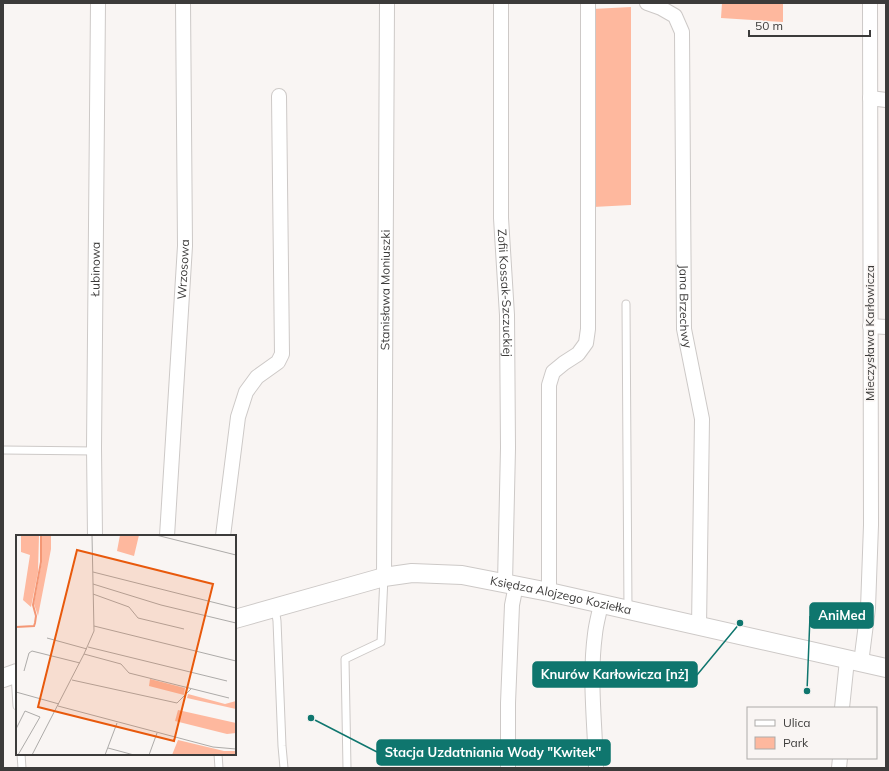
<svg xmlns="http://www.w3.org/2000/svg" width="889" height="771" font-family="Mulish,sans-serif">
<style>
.green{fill:#feb89e}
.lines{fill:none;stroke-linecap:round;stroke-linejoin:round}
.service-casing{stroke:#cdc9c7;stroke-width:9}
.minor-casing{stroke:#cdc9c7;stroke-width:16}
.tertiary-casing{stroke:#cdc9c7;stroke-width:20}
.service{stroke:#fff;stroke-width:7}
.minor{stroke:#fff;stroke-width:14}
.tertiary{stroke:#fff;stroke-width:18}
.labels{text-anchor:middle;stroke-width:3;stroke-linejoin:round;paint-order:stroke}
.street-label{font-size:12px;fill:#3c3b3a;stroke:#f9f5f3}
.inset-river{fill:none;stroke:#f49775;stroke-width:2}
.inset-road{fill:none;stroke:#adaba9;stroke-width:1}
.view{fill:#e8590c;fill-opacity:0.15;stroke:#e8590c;stroke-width:2}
.inset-edge{fill:none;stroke:#3c3b3a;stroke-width:2}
.leader{fill:none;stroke:#0f766e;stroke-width:1.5}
.callout-dot{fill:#0f766e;stroke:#f9f5f3;stroke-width:1.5}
.callout{fill:#0f766e;stroke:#0f766e;stroke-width:1.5}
.callout-label{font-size:13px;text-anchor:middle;font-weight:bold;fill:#fff}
</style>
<rect width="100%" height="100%" fill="#f9f5f3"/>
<path class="green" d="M722,3H783V22L721,18Z
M631,7V205L593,207L592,9Z"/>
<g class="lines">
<g class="service-casing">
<path id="service" d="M626,304L628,610
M3,450L95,451
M275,608L277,621L282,746L284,768
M15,674L17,706
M21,754L22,768
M218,754L219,768
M347,768L345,659L381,642L384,577"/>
</g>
<g class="minor-casing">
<g id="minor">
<path id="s1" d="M501,3V218L507,315L508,448L505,583"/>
<path id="s2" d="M647,3L661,8L675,16L682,32L684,329L702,419L699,627"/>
<path d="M870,98L886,100"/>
<path d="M870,326L886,327"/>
<path id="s3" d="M95,536L94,448L98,3"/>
<path id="s4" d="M167,536L185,246L183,3"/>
<path d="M223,536L238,417L246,392L257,377L278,362L282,354L279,96"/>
<path id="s5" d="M384,577L387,3"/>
<path d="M549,592V385L553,372L564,363L578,354L586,343L588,329V3"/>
<path d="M861,663L868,608L871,525L870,3"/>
<path d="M842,708L847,660"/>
<path d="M508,768V703L512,605L516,585"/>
<path d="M596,768C595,724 589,679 595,634C596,624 599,614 601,604"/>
<path d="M839,768L840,758"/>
</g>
</g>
<g class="tertiary-casing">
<g id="tertiary">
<path id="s6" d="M235,619L384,577L412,573L462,575L549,592L886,668"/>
<path d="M3,678L17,673"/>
</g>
</g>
<use href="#service" class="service"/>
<use href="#minor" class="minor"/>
<use href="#tertiary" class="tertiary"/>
</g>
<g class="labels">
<g class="street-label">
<text dy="4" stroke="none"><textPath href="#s3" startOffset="267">Łubinowa</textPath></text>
<text dy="4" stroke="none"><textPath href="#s4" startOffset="267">Wrzosowa</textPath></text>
<text dy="4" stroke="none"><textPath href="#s5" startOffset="287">Stanisława Moniuszki</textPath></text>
<text dy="4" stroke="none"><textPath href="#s1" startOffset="290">Zofii Kossak-Szczuckiej</textPath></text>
<text dy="4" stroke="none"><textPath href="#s2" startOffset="323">Jana Brzechwy</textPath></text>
<text transform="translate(870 333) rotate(-90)" y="4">Mieczysława Karłowicza</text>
<text dy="4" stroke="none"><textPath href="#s6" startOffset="334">Księdza Alojzego Koziełka</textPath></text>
</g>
</g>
<g transform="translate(16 535)">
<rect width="220" height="220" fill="#f9f5f3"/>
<path d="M5,0H23L22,37L15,72L7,65L14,20L5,17ZM26,0H35V14L22,81L18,69L26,26ZM104,0H123L118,21L101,16ZM134,144L169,153L168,160L133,151ZM172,159L209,169L220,166V174L171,163ZM162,175L220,188V198L211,199L159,186ZM162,205L208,216H220V220H156Z" fill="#feb89e"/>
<path class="inset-river" d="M0,92L18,91L19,88L20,81L17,70L25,27V0"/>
<path class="inset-road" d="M140,0L220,20M77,37L220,73M77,49L145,70L220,88M77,59L113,72L122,83L168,94M78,91L220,126M31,103L71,114M72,112L211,146M68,119L105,129L113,138L213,163M8,136L13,118L16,116L64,128M56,145L161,168L175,154M0,157L43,169M42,171L197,212L220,214M0,194L9,176L24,182L2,220M92,213L118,220M16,220L68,119L78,96L76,0M89,220L101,188M133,220L141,198"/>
<path class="view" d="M61,15L197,49L158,206L22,172Z"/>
<rect width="220" height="220" class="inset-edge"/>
</g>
<path class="leader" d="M807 691L810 616M740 623L697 675M311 718L377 752"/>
<g class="callout-dot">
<circle cx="807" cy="691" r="4"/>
<circle cx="740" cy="623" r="4"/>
<circle cx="311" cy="718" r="4"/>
</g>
<g class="callout">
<rect x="810" y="603" width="63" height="25" rx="4"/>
<rect x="533" y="662" width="164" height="25" rx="4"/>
<rect x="377" y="740" width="233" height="25" rx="4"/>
</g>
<g class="callout-label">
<text x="842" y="620">AniMed</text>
<text x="615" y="679">Knurów Karłowicza [nż]</text>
<text x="493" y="757">Stacja Uzdatniania Wody "Kwitek"</text>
</g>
<rect width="889" height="771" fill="none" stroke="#3c3b3a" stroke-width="8"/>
<rect x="747" y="707" width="130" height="52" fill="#f9f5f3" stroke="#adaba9"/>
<rect x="755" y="720" width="20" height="6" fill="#ffffff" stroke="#adaba9"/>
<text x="783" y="727" font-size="12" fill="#3c3b3a">Ulica</text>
<rect x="755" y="737" width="20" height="12" fill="#feb89e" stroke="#adaba9"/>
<text x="783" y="747" font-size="12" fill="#3c3b3a">Park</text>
<path d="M749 30v6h121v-6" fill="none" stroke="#3c3b3a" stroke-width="2"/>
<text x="755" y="30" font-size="12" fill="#3c3b3a" stroke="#f9f5f3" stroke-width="3" paint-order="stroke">50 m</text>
</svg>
